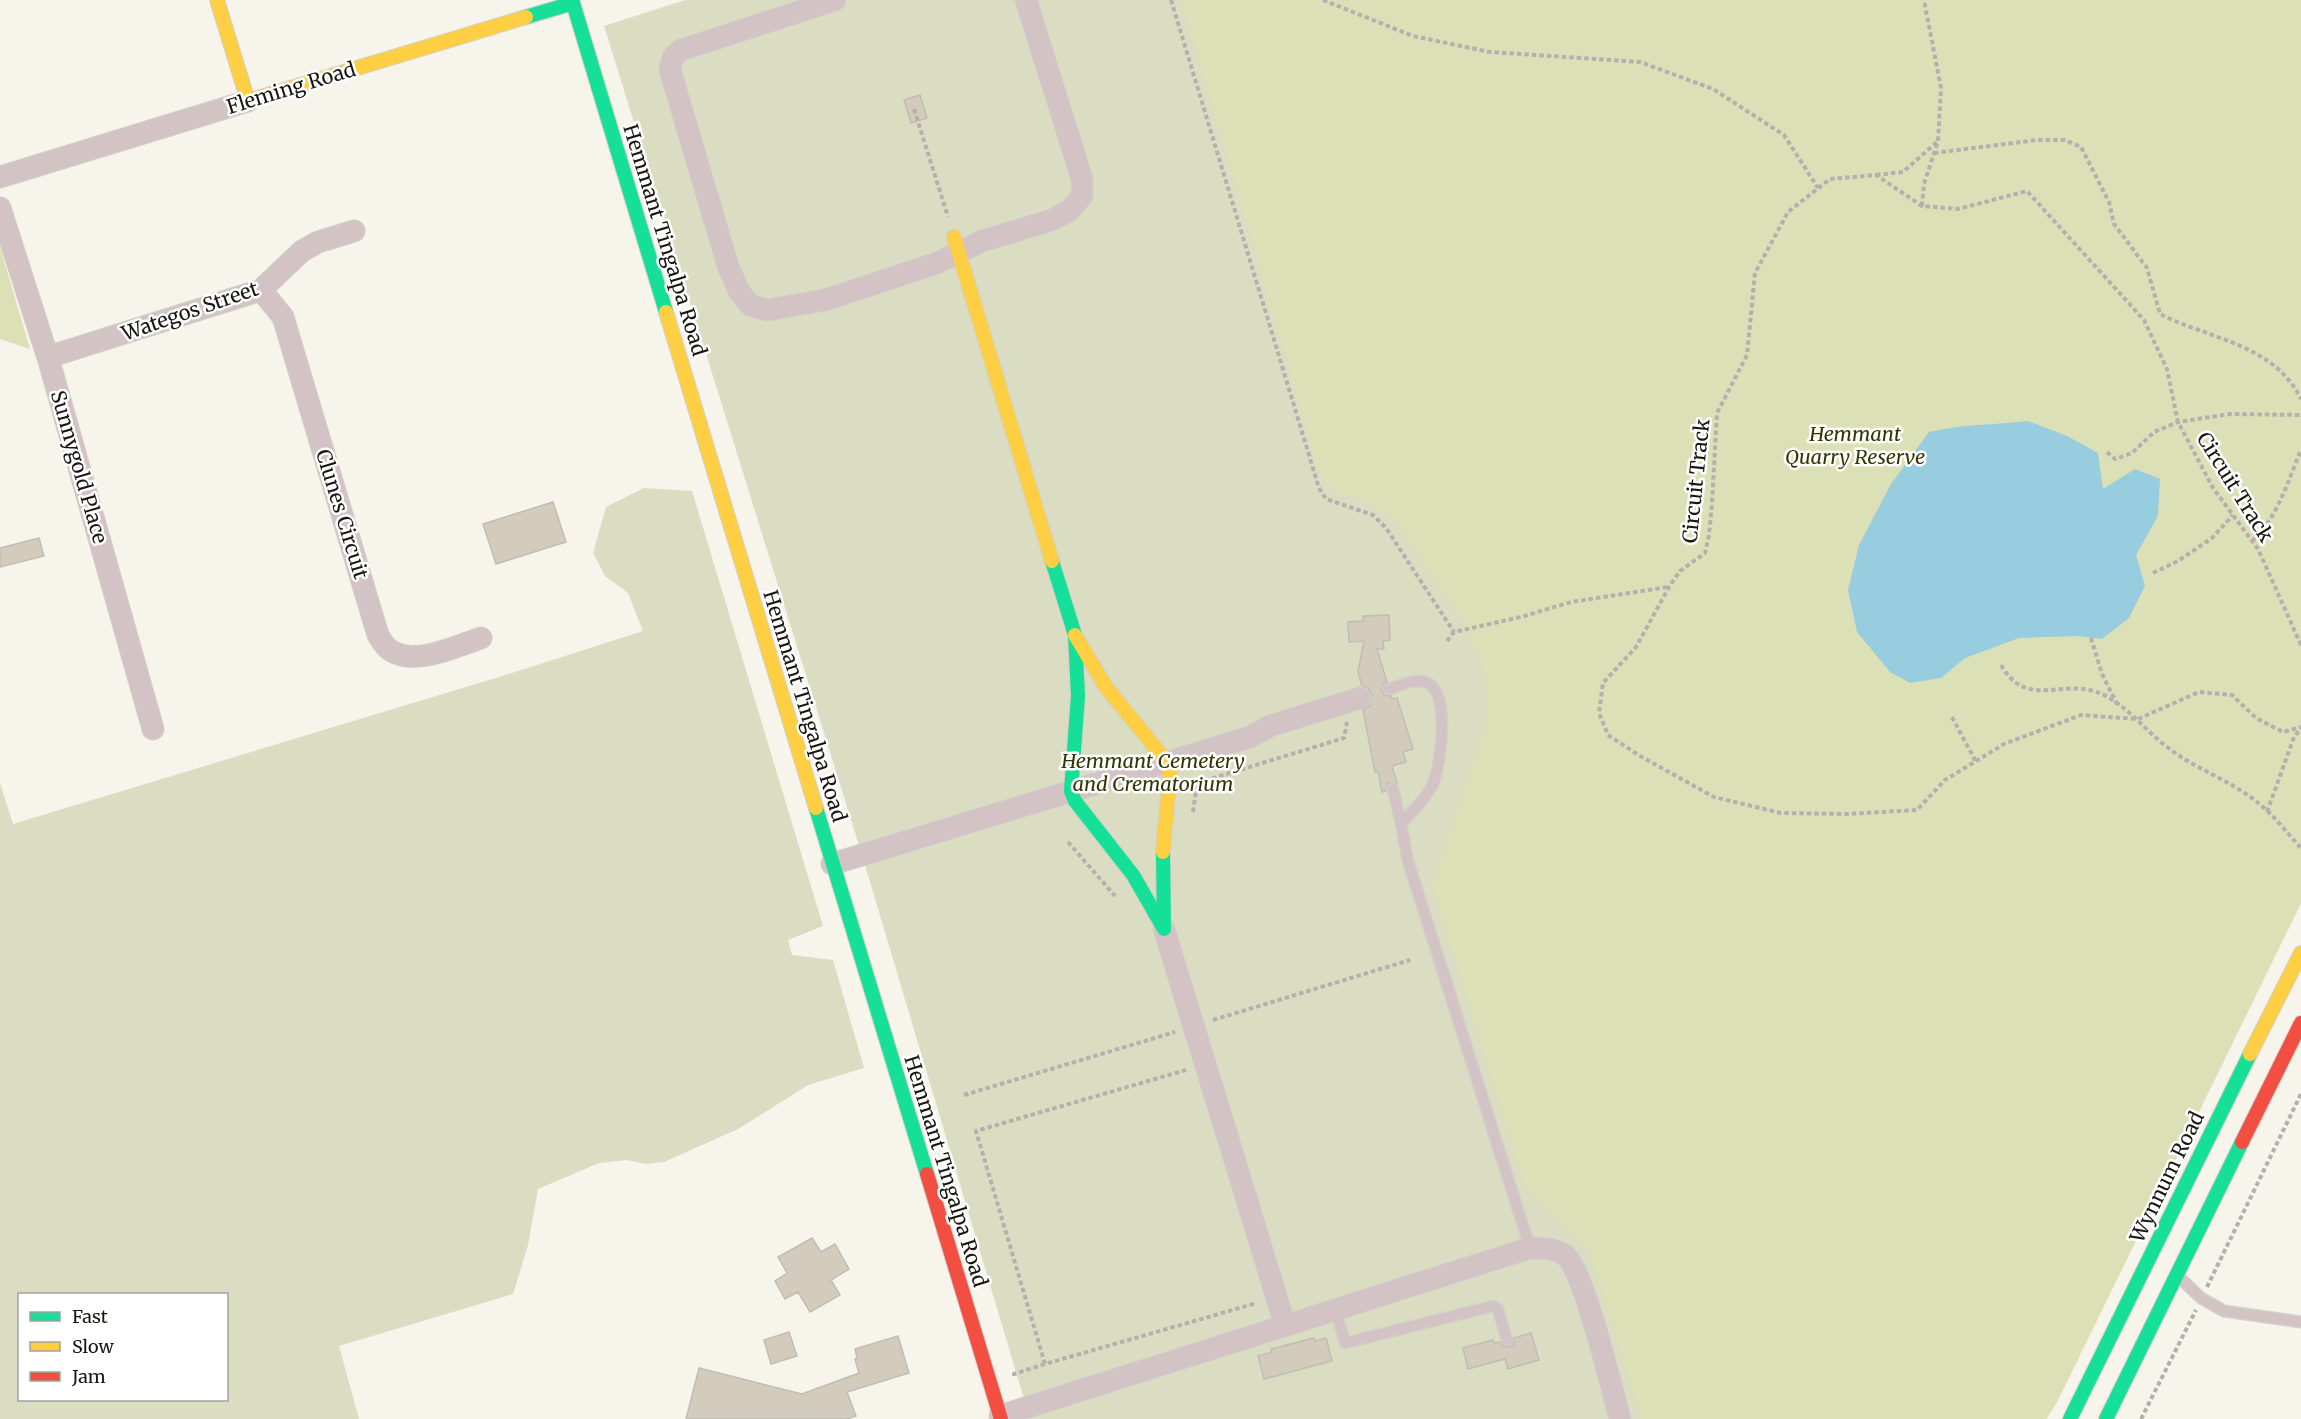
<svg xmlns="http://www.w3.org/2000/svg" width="2301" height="1419" font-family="Merriweather,serif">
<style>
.green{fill:#daddc2;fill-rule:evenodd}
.forest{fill:#dce0b7;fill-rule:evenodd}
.water{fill:#97cdde}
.building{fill:#d3cbbc;stroke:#c0bdb7;stroke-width:1.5}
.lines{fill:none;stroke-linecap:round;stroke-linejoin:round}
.lane-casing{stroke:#d1d0c9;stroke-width:13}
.street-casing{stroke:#d1d0c9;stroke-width:23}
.fast-casing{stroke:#d1d0c9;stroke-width:16}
.slow-casing{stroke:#d1d0c9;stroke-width:16}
.jam-casing{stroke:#d1d0c9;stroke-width:16}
.path{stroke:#b9aeae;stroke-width:4;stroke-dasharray:4.5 3;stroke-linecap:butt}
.lane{stroke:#d3c3c5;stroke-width:10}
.street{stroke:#d3c3c5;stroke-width:21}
.fast{stroke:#16e098;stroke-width:14}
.slow{stroke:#ffcf43;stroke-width:14}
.jam{stroke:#f24e42;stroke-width:14}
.labels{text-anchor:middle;stroke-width:5;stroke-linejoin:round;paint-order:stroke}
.street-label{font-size:20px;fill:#171610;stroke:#fff}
.park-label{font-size:20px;font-style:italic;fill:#323601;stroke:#fff}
</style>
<rect width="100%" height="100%" fill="#f6f4eb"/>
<path class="green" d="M685,0H2301V903L2057,1402L2046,1419H1030L862,855L604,26Z
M644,488L692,491L823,926L788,940L792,955L833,960L864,1068L808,1085L738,1129L664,1162L645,1164L627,1160L599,1163L538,1189L528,1245L513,1294L339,1346L359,1419H0V783L13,824L499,677L643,631L628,593L605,576L593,553L606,507ZM20,1294H226V1400H20Z"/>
<path class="forest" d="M1181,0H2301V903L2057,1402L2046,1419H1641L1589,1251L1524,1186L1432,886L1487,723L1488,696L1482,666L1463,620L1392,515L1359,500L1335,492L1320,475ZM2028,421L2067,436L2097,453L2103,489L2158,516L2136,555L2145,586L2102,639L2077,636L2019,638L1965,658L1941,678L1910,683L1848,590L1859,545L1891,484L1929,432Z
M0,247L30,349L0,339Z"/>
<path class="water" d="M2028,421L2067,436L2098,453L2103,489L2135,469L2160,479L2158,516L2136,555L2145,586L2129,618L2102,639L2077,636L2019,638L1965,658L1941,678L1910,683L1890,672L1857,632L1848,590L1859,545L1891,484L1929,432C1961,424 1995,425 2028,421Z"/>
<path class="building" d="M920,95L927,118L911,123L904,100Z
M553,502L566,542L496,564L483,524Z
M39,538L44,556L0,567V548Z
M1389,615L1390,640L1383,641L1384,649H1377L1387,682L1383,684L1382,691L1384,695L1391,696L1392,699L1397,698L1413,749L1403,752L1406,762L1392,766L1397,783H1388L1386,791L1382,792L1378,771L1375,772L1363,710L1370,706L1372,695L1368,688L1362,686L1358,671L1364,641L1349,642L1348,622L1363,621V616Z
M812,1238L821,1252L835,1244L849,1269L831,1280L840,1295L810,1312L798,1292L785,1299L775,1281L787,1273L778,1257Z
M789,1332L797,1356L771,1364L764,1340Z
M1531,1333L1539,1360L1508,1369L1505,1359L1468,1369L1463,1348L1493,1340L1494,1343L1500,1342L1502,1346L1509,1347L1513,1345L1514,1338Z
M898,1336L909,1373L847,1392L856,1416L847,1419H686L699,1368L802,1394L859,1373L855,1359L857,1358L855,1349Z
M1314,1338L1315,1341L1326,1338L1332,1361L1264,1379L1258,1356L1272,1352L1271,1349Z"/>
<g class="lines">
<g class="lane-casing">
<path id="lane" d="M1389,689C1400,686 1414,678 1426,682C1451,691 1441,764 1433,784C1427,798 1411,812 1401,824L1393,789
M1401,824L1408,861L1530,1248
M2179,1277L2201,1298L2224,1311L2301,1322
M1335,1308L1345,1343L1493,1306L1498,1309L1507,1340"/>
</g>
<g class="street-casing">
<path id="street" d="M835,0L681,50L673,57L670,70L728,266L739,291L750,305L767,310L825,300L937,263L982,241L1052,220L1070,210L1082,196V179L1026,0
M0,177L248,101
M0,208L49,361L153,729
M261,290L283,317L378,635C381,640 385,647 390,650C415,667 456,646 481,638
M48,357L261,290L302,251L318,242L354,231
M832,864L1250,737L1270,726L1360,698
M1164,929L1285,1325
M1000,1416L1530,1248C1542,1248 1556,1248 1566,1256C1584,1272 1612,1389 1620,1419"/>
</g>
<g class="fast-casing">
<path id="fast" d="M526,17L573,3L666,312
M1052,561L1075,635L1078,696L1071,791L1075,801L1133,875L1164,929L1163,852
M816,808L927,1174
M2070,1419L2250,1054
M2106,1419L2242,1142"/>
</g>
<g class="slow-casing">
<path id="slow" d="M217,0L248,101L526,17
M954,237L1052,561
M666,312L816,808
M1075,635L1106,687L1167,762L1170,773L1163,852
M2250,1054L2301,953"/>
</g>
<g class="jam-casing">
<path id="jam" d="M2242,1142L2301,1023
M927,1174L1001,1419"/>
</g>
<path class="path" d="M1171,0L1319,488L1326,499L1373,515L1386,528L1454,632
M1323,0L1413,36L1490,52L1640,62L1713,89L1784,135L1818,188
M914,109L948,217
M1934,153L2037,140H2065L2081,147L2109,202L2114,224L2147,268L2160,314C2209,339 2274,344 2301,399
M1876,175L1903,172L1937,142
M1922,206L1924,184L1938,141L1941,88L1924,0
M2107,452L2115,459L2132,453L2154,432L2178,422L2230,414L2301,415
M2252,541C2277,519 2288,481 2301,450
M2153,573L2178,561L2212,538L2233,515
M2091,638L2102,674L2117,704
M1447,641L1454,632L1521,617L1571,602L1668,587
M2301,645L2258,549L2213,488L2178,422L2167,369L2144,320L2027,191L1958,209L1922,206L1876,175L1830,179L1788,212L1755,273L1747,355L1717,413L1712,504L1709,535L1705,553L1680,571L1669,587L1636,647L1603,683L1599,713L1608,735L1640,756L1714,797L1781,813L1847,814L1917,810L1945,780L2004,744L2081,715L2138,719L2199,692L2232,695L2256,718L2283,732L2301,727
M2001,665C2028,712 2065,675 2104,695C2129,708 2145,730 2167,747C2195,769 2230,780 2257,802C2273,814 2287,833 2301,848
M1952,717L1976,762
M1193,812L1197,783L1344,738L1347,722
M2267,812L2294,737L2301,728
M1068,842L1115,896
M1213,1020L1410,960
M964,1095L1175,1032
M2207,1287L2301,1094
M1045,1364L976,1131L1186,1070
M1014,1376V1374L1045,1364L1257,1303
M2141,1419L2196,1310"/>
<use href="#lane" class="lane"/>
<use href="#street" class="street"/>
<use href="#fast" class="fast"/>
<use href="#slow" class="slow"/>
<use href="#jam" class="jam"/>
</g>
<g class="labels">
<g class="street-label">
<text transform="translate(291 88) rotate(-17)" y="7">Fleming Road</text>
<text transform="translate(665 240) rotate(73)" y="7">Hemmant Tingalpa Road</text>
<text transform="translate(190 311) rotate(-19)" y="7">Wategos Street</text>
<text transform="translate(79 467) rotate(74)" y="7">Sunnygold Place</text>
<text transform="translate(1696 481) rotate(-84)" y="7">Circuit Track</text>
<text transform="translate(2235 487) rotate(58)" y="7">Circuit Track</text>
<text transform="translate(342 514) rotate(73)" y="7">Clunes Circuit</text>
<text transform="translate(805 706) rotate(73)" y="7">Hemmant Tingalpa Road</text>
<text transform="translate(946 1171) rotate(73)" y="7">Hemmant Tingalpa Road</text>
<text transform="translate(2167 1177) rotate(-64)" y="7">Wynnum Road</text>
</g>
<g class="park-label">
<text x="1855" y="441">Hemmant<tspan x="1855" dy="23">Quarry Reserve</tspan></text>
<text x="1153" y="768">Hemmant Cemetery<tspan x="1153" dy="23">and Crematorium</tspan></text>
</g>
</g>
<rect x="18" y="1293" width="210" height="108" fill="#ffffff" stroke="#a2a29f" stroke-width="1.5"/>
<rect x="30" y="1312" width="30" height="9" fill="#16e098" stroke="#a2a29f" stroke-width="1.5"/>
<text x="72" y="1323" font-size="18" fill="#171610">Fast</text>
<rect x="30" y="1342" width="30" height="9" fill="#ffcf43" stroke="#a2a29f" stroke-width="1.5"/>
<text x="72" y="1353" font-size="18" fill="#171610">Slow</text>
<rect x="30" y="1372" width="30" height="9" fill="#f24e42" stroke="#a2a29f" stroke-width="1.5"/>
<text x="72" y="1383" font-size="18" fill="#171610">Jam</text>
</svg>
